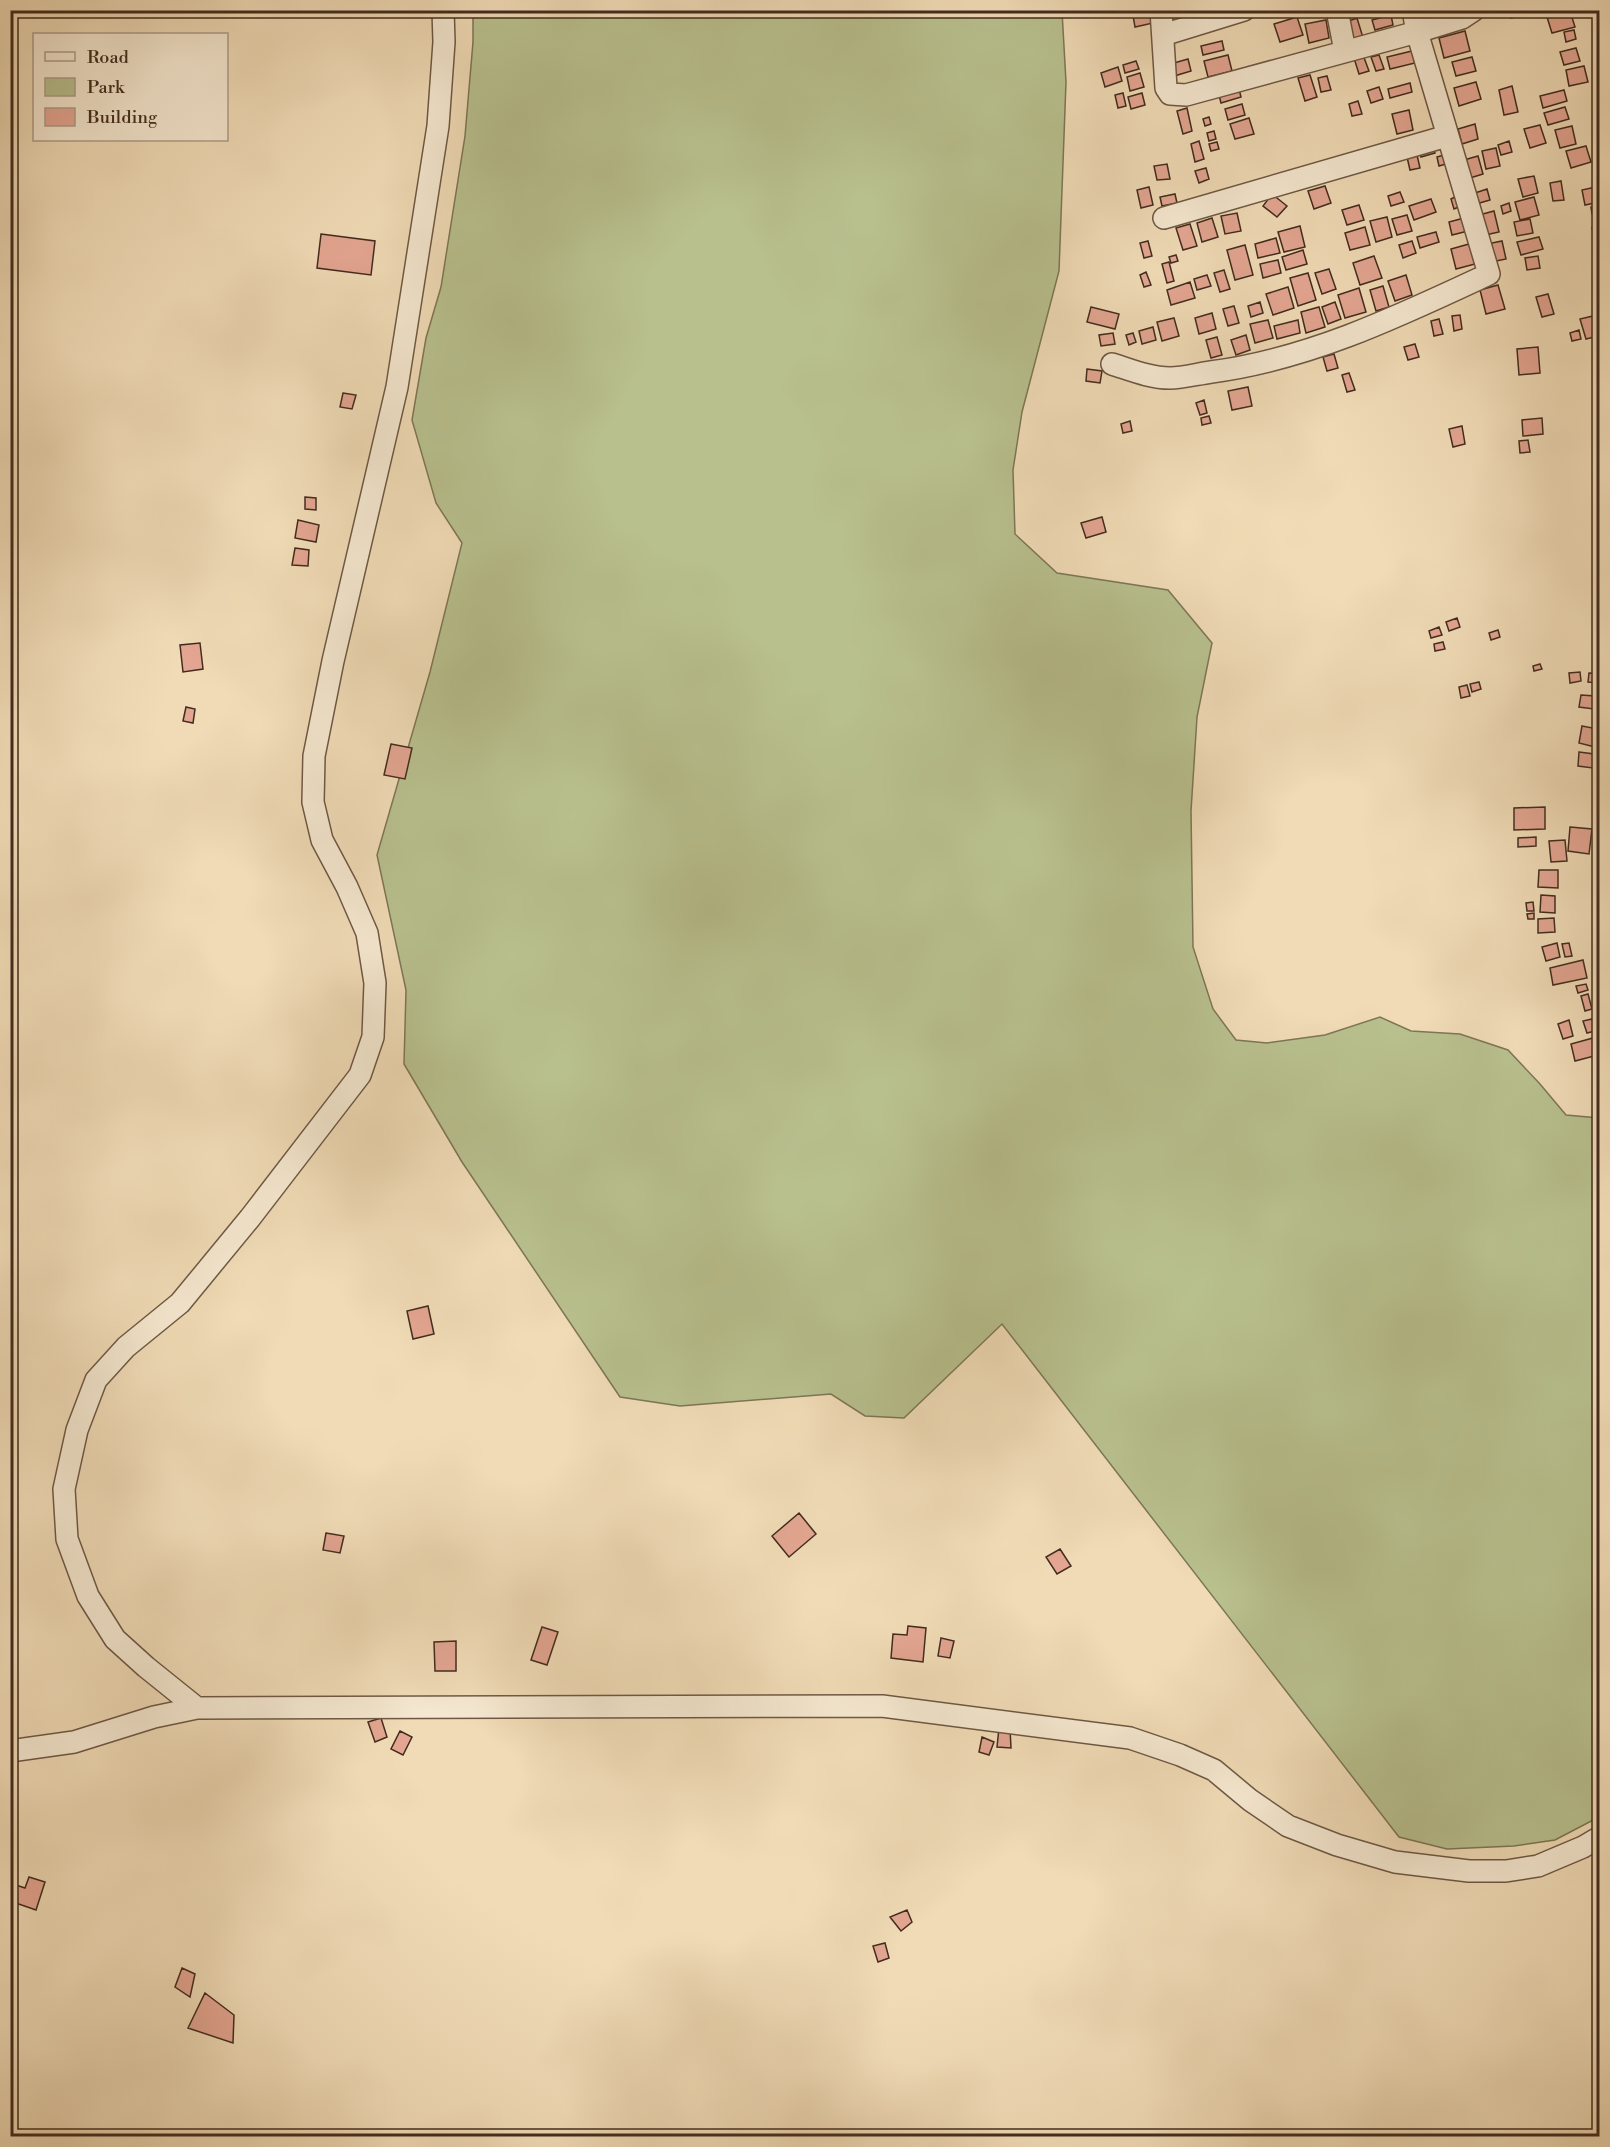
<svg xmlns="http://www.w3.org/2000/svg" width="1610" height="2147" font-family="'Libre Bodoni',serif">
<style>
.green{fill:#b8c08e;stroke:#7d7656;stroke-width:1.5}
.building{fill:#e4a692;stroke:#422c1e;stroke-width:1.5}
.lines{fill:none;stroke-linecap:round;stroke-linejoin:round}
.minor-casing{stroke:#6e5844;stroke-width:24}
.minor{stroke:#f5e8d0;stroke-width:21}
</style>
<rect width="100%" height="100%" fill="#f0dbb6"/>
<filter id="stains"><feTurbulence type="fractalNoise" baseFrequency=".00333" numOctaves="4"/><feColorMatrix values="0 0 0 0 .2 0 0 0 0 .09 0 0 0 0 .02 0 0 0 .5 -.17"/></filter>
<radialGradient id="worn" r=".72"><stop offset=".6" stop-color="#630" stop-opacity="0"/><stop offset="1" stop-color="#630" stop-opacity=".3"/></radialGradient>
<path class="green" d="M473,11H1062L1066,82L1059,271L1022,412L1013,470L1015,534L1057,573L1168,590L1212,643L1197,717L1191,811L1193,947L1213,1009L1236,1040L1267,1043L1325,1035L1380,1017L1411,1031L1460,1034L1508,1050L1540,1084L1566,1115L1599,1118V1817L1555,1840L1514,1846L1447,1849L1399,1837L1002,1324L904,1418L865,1416L831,1394L680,1406L620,1397L462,1162L404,1064L406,990L377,855L430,672L462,543L436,503L412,420L426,338L441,287L465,136L473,42Z"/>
<path class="building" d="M1132,10H1151L1153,23L1135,27Z
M1424,10H1445V11L1425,16Z
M1509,10H1534V11L1511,18Z
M1570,11L1575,27L1552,33L1547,17Z
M1391,15L1393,25L1375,30L1372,20Z
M1297,17L1303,35L1280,42L1274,24Z
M1357,18L1364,41L1352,45L1346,22Z
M1326,20L1329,38L1309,43L1305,24Z
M1574,30L1576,39L1566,42L1564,32Z
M1465,31L1470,51L1444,58L1439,38Z
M1222,41L1224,50L1203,55L1201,46Z
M1576,48L1580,61L1564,65L1560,52Z
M1412,51L1415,63L1390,69L1387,57Z
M1228,55L1232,71L1208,77L1204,61Z
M1363,55L1369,71L1359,74L1354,58Z
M1379,55L1384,69L1376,71L1371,57Z
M1472,57L1476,71L1456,76L1452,62Z
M1188,59L1191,71L1171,77L1167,65Z
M1136,61L1139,69L1125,73L1123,65Z
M1584,66L1588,82L1569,86L1566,70Z
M1118,67L1122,81L1105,87L1101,73Z
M1140,73L1144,87L1130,91L1127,77Z
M1310,75L1317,97L1305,101L1298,78Z
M1327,76L1331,90L1321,92L1318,78Z
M1476,82L1481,99L1459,106L1454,88Z
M1410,83L1412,92L1390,98L1388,89Z
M1512,86L1518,112L1504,115L1499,90Z
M1379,87L1383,99L1371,103L1367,91Z
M1239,89L1241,97L1221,103L1219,95Z
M1564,90L1567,101L1543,108L1540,96Z
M1123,93L1126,106L1118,108L1115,95Z
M1142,93L1145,105L1131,109L1128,97Z
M1358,101L1362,114L1352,116L1349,104Z
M1242,104L1245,115L1228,120L1225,109Z
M1565,107L1569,119L1548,125L1544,113Z
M1187,108L1192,131L1183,134L1177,111Z
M1409,110L1413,130L1397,134L1392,114Z
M1209,117L1211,124L1205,126L1203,119Z
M1249,118L1254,134L1235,139L1230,124Z
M1475,124L1478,139L1462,144L1458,129Z
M1540,125L1546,143L1530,148L1524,129Z
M1572,126L1576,144L1560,148L1555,130Z
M1214,131L1216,139L1209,141L1207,133Z
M1199,141L1204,159L1195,162L1191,144Z
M1509,141L1512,152L1501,155L1498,145Z
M1217,142L1219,149L1211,151L1209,144Z
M1432,146L1435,153L1421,157L1419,150Z
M1586,146L1591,162L1571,168L1566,151Z
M1496,148L1500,166L1486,169L1482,151Z
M1417,155L1420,168L1410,170L1407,157Z
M1444,155L1446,164L1439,166L1437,157Z
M1478,156L1483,174L1470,178L1464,160Z
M1167,164L1170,179L1157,180L1154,166Z
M1206,168L1209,179L1199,183L1195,171Z
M1534,176L1538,193L1523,197L1518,179Z
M1561,181L1564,200L1553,201L1550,183Z
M1325,186L1331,203L1314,209L1308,191Z
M1600,186V202L1585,205L1582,190Z
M1149,187L1153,205L1141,208L1137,190Z
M1487,189L1490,200L1476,204L1472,194Z
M1400,192L1404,202L1391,206L1388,196Z
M1175,194L1177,203L1162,206L1160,197Z
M1272,194L1287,206L1277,217L1263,206Z
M1457,196L1461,206L1454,209L1451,199Z
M1534,197L1539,215L1520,220L1515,202Z
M1431,199L1436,212L1414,220L1409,206Z
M1509,203L1511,211L1503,214L1501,206Z
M1359,205L1364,220L1347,225L1342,210Z
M1600,205V213L1592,214L1591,207Z
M1494,211L1499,232L1485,235L1479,215Z
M1237,213L1241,231L1225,234L1221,216Z
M1407,215L1412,231L1397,235L1392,219Z
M1387,217L1392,237L1376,242L1370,221Z
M1212,218L1218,237L1202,242L1197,223Z
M1464,218L1468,231L1452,235L1449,222Z
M1530,219L1533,233L1517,236L1514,222Z
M1190,224L1197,246L1183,250L1176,228Z
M1300,226L1305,247L1284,252L1278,232Z
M1365,227L1370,245L1350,250L1345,233Z
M1600,227V244H1596L1592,228Z
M1436,232L1439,242L1420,248L1417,237Z
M321,234L375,241L371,275L317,268Z
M1539,237L1543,249L1521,255L1517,242Z
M1276,238L1280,253L1258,258L1255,244Z
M1148,241L1152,256L1144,258L1140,243Z
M1412,241L1416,253L1403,258L1399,245Z
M1502,241L1506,259L1491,262L1487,244Z
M1469,244L1475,264L1456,269L1451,249Z
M1245,245L1253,275L1235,280L1227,250Z
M1303,250L1307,264L1286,270L1282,257Z
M1176,255L1178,261L1171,263L1169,257Z
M1374,256L1382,278L1360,285L1353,263Z
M1538,256L1540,268L1527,270L1525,258Z
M1278,260L1281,273L1263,278L1260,264Z
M1169,262L1174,281L1167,283L1162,264Z
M1329,269L1336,289L1322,294L1315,273Z
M1224,270L1230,289L1220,292L1214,273Z
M1146,272L1151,285L1144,287L1140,275Z
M1308,273L1316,300L1298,306L1290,278Z
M1207,275L1211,286L1197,290L1194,279Z
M1406,275L1412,295L1395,301L1388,281Z
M1190,282L1195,298L1171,305L1167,290Z
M1498,285L1505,309L1486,314L1480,290Z
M1383,286L1389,307L1376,311L1370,290Z
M1288,287L1294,308L1273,315L1266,294Z
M1359,288L1366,312L1345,318L1338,295Z
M1548,294L1554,314L1542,317L1536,297Z
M1260,302L1263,313L1251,317L1248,306Z
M1335,302L1341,319L1328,324L1322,307Z
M1234,306L1239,323L1228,326L1223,309Z
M1091,307L1119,314L1115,329L1087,322Z
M1319,307L1325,327L1306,333L1301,312Z
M1212,313L1216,329L1199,334L1195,318Z
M1460,315L1462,329L1454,331L1452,316Z
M1593,316L1598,336L1586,339L1580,319Z
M1174,318L1179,336L1162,341L1157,322Z
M1439,319L1443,334L1434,336L1431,321Z
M1268,320L1273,338L1255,343L1250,324Z
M1298,320L1300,333L1277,339L1274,326Z
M1153,327L1156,340L1142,344L1139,331Z
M1579,330L1581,339L1572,341L1570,333Z
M1113,333L1115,344L1101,346L1099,335Z
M1133,333L1136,342L1129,345L1126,335Z
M1246,335L1250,350L1236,355L1231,340Z
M1217,337L1222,355L1211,358L1206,340Z
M1415,344L1419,357L1408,360L1404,347Z
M1538,347L1540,373L1519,375L1517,349Z
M1334,354L1338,368L1327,371L1323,357Z
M1600,364V376H1598L1595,365Z
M1087,369L1102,371L1100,383L1086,381Z
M1349,373L1355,390L1347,392L1342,375Z
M1248,387L1252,406L1232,410L1228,391Z
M343,393L356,395L352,409L340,407Z
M1204,400L1207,413L1200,415L1196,403Z
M1209,416L1211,423L1202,425L1201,418Z
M1542,418L1543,434L1523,436L1522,420Z
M1130,421L1132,431L1123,433L1121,424Z
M1462,426L1465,444L1453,447L1449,429Z
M1528,440L1530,452L1520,453L1519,441Z
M1600,475V483L1595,484L1593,476Z
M305,497L316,498V510L305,509Z
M1102,517L1106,532L1086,538L1081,523Z
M298,520L319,525L316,542L295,538Z
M295,548L309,550L308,566L292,565Z
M1457,618L1460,627L1449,631L1446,622Z
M1439,627L1442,635L1431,638L1429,631Z
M1498,630L1500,637L1491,640L1489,633Z
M1443,642L1445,649L1435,651L1434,644Z
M200,643L203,669L183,672L180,645Z
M1540,664L1542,669L1534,671L1533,666Z
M1580,672L1581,681L1570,683L1569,673Z
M1589,673L1600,674V683L1588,682Z
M1479,682L1481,689L1472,692L1470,684Z
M1467,685L1470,696L1461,698L1459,687Z
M1581,695L1595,696L1594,709L1579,707Z
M186,707L195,709L193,723L183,721Z
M1582,726L1598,729L1595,747L1579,743Z
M391,744L412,748L405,779L384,775Z
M1579,752L1594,754L1593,768L1578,766Z
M1545,807V829L1514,830V808Z
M1570,827L1592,829L1589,854L1568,851Z
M1536,837V846L1518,847V838Z
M1565,840L1567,861L1551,862L1549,841Z
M1539,870H1558V888L1538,887Z
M1541,895L1555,896V913L1540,912Z
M1533,902L1534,911H1527L1526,903Z
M1534,913V919H1528L1527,914Z
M1554,918L1555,932L1538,933V919Z
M1557,943L1560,957L1546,961L1542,947Z
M1569,943L1572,956L1565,957L1562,944Z
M1583,960L1587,978L1553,985L1550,968Z
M1586,984L1588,990L1578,993L1576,986Z
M1588,994L1592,1009L1585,1011L1581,996Z
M1592,1019L1595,1031L1587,1033L1583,1021Z
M1569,1020L1573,1036L1563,1039L1558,1024Z
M1593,1038L1598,1055L1575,1061L1571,1044Z
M428,1306L434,1334L413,1339L407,1311Z
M799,1513L816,1534L789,1557L772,1536Z
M326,1533L344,1536L340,1553L323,1550Z
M1060,1549L1071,1566L1057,1574L1046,1557Z
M908,1626L926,1628L923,1662L891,1658L893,1634L907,1635Z
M542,1627L558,1632L547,1665L531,1660Z
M941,1638L954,1641L950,1658L938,1656Z
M456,1641V1671H435L434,1642Z
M381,1718L387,1737L375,1742L368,1722Z
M999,1728L1010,1729L1011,1748L997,1747Z
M400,1731L412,1737L403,1755L391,1749Z
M982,1737L994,1742L989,1755L979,1752Z
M29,1877L45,1882L36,1910L10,1901L13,1884L25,1888Z
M907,1910L912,1922L901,1931L890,1917Z
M885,1943L889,1958L878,1962L873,1946Z
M182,1968L195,1974L190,1997L175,1987Z
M205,1993L234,2015L233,2043L188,2028Z"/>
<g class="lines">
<g class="minor-casing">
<path id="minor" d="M1161,10L1166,88L1170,94L1186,95L1417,32L1462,18L1474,10
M1337,10L1345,51
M1163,35L1244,10
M1164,218L1447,136
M1112,364C1131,370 1150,378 1170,378C1183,378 1197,374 1211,372C1310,359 1399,316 1489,274L1417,32L1413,10
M197,1708L146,1667L115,1639L88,1596L67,1539L64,1489L77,1430L96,1380L126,1347L180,1303L250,1218L360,1075L373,1037L375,983L367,933L347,887L322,840L313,802L314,756L333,661L397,387L438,126L444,42L443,10
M10,1751L74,1742L154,1717L197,1708L882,1706L1130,1738L1180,1755L1214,1770L1250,1800L1288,1826L1337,1845L1395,1862L1469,1871H1506L1538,1866L1583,1847L1600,1837"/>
</g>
<use href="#minor" class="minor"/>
</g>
<rect width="1610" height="2147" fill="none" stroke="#f0dbb6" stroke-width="36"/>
<rect x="12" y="12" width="1586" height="2123" fill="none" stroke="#422c1e" stroke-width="3"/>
<rect x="18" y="18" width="1574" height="2111" fill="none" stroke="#422c1e" stroke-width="1.5"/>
<rect x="33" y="33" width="195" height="108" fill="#f5e8d0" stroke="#ad9d89" stroke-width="1.5"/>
<rect x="45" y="52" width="30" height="9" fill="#f5e8d0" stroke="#ad9d89" stroke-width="1.5"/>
<text x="87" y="63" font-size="18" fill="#422c1e">Road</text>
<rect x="45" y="78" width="30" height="18" fill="#b8c08e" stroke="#ad9d89" stroke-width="1.5"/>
<text x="87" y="93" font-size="18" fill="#422c1e">Park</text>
<rect x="45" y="108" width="30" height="18" fill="#e4a692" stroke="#ad9d89" stroke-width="1.5"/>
<text x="87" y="123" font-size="18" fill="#422c1e">Building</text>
<rect width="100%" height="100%" filter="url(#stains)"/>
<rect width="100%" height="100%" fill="url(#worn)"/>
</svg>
